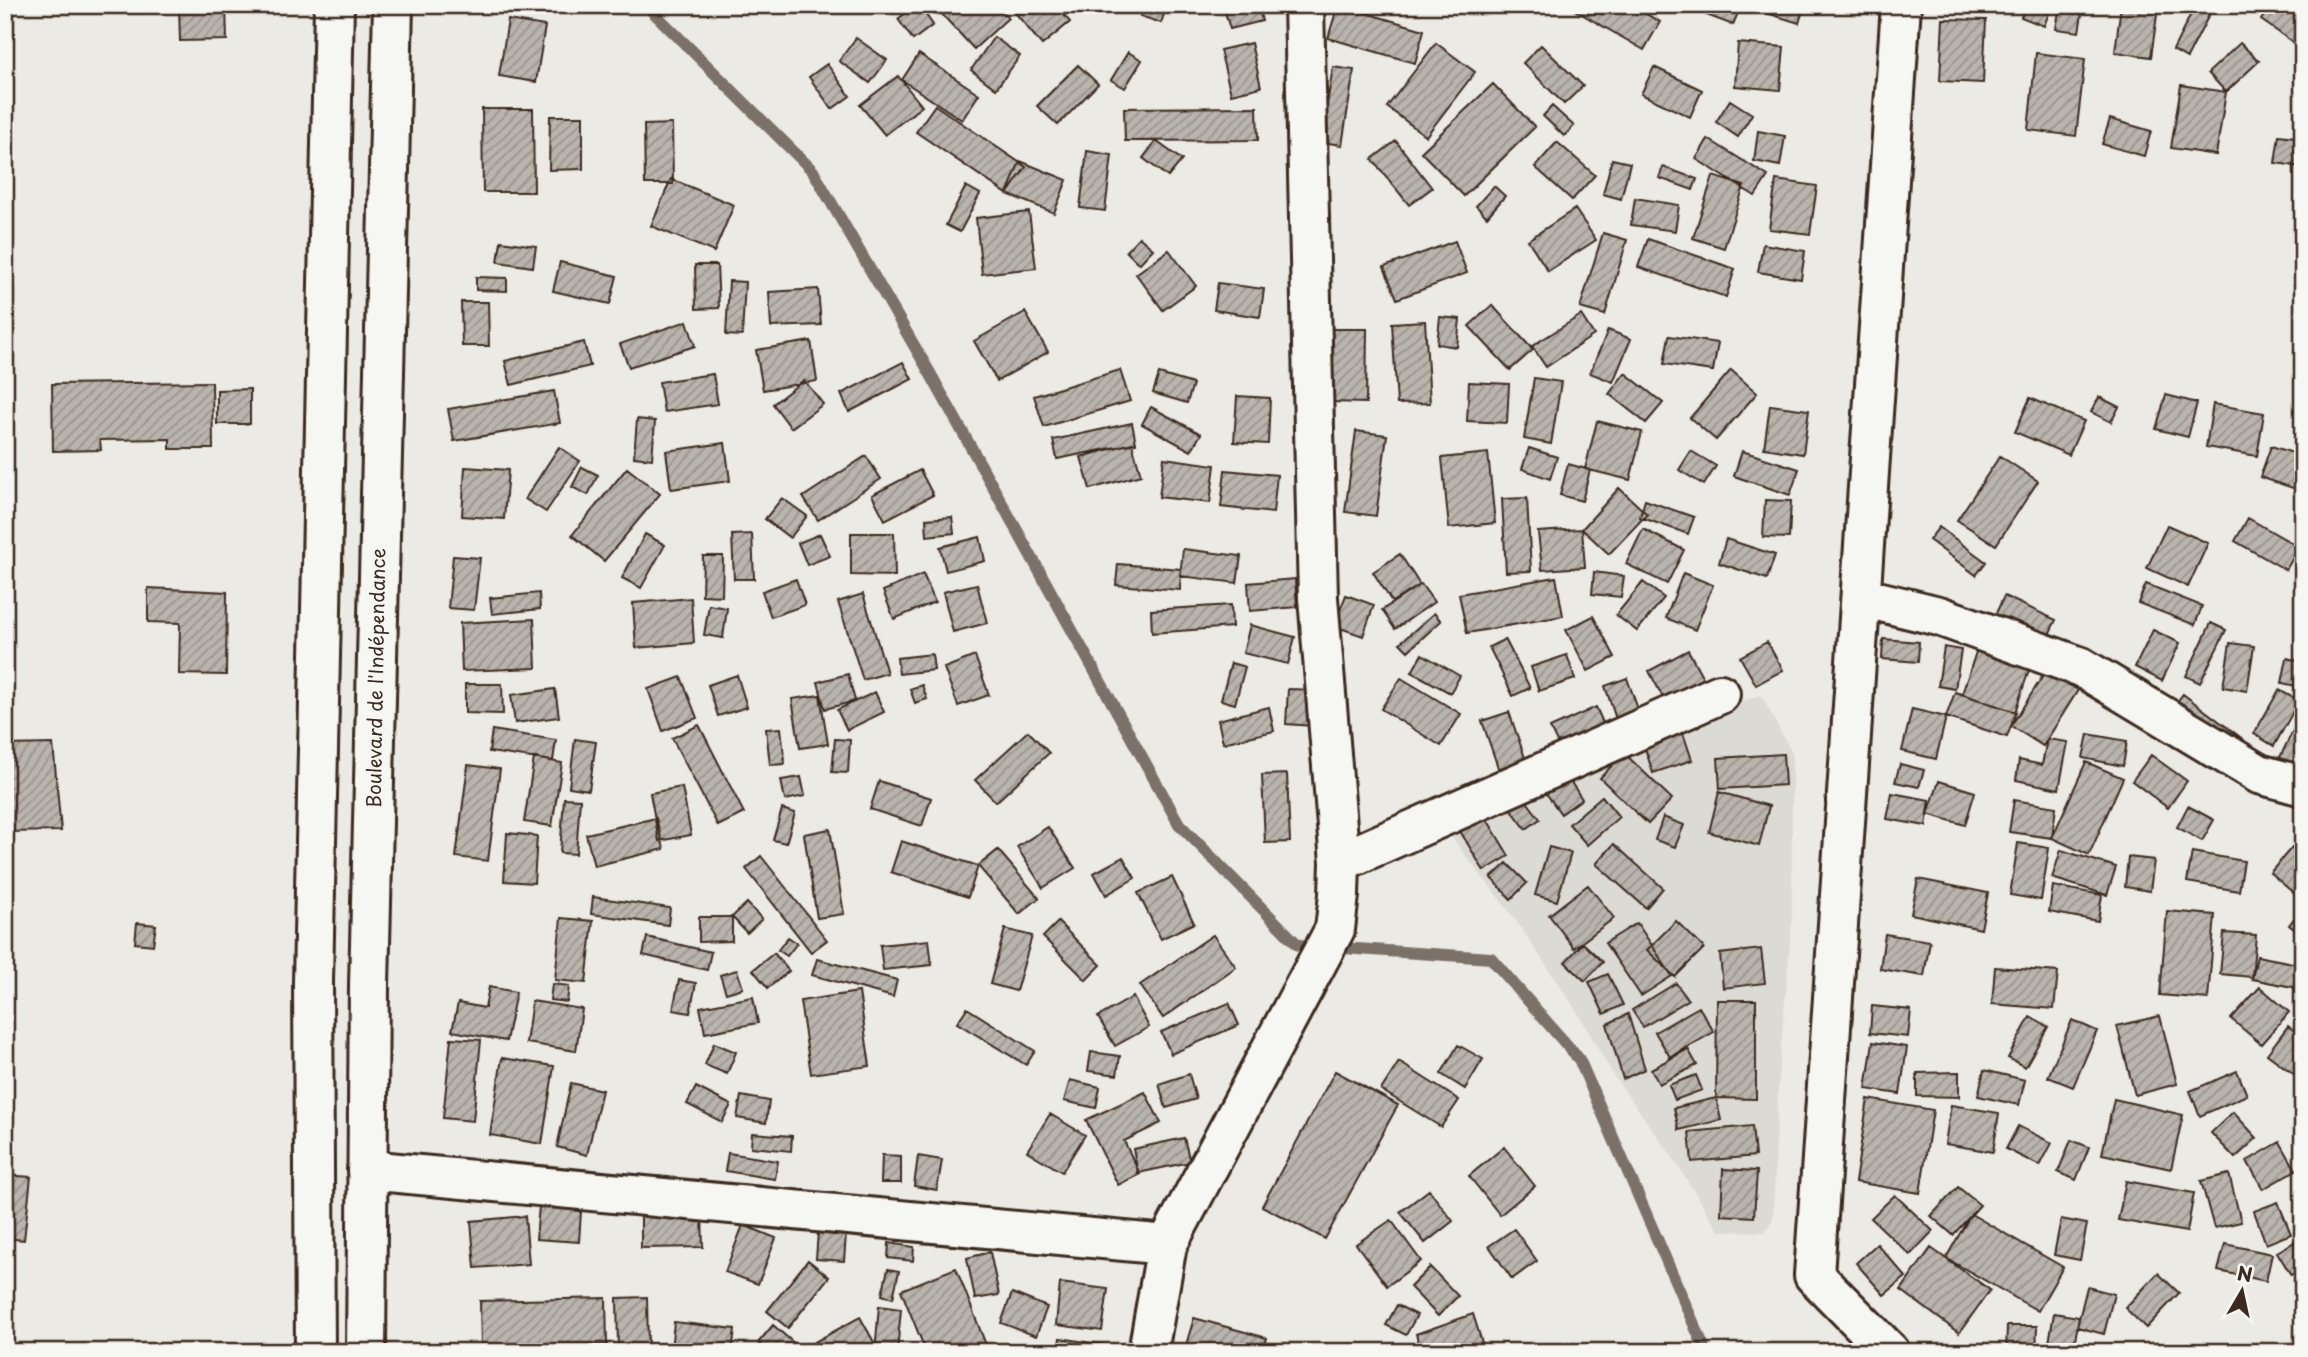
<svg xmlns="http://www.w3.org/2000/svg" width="2308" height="1357" font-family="'Playpen Sans',sans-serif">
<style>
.built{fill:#dcdad4}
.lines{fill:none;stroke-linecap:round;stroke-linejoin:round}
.stream{stroke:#7c7167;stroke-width:12}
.building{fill:url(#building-hatch);stroke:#3b2a1e;stroke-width:2}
.minor-casing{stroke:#3b2a1e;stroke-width:44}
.secondary-casing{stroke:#3b2a1e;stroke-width:44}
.minor{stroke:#f6f6f2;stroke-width:38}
.secondary{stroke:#f6f6f2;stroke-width:38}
.labels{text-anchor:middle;stroke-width:7;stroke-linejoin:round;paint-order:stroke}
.street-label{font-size:19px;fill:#3b2a1e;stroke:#f6f6f2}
</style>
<defs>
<pattern id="building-hatch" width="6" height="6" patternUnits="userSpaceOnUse" patternTransform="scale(1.75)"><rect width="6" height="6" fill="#bab4ae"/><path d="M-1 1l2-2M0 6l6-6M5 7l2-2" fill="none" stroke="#98938d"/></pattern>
</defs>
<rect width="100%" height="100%" fill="#ebeae5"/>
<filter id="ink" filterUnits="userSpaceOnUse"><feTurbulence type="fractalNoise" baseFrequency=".0143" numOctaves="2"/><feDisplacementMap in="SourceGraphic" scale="14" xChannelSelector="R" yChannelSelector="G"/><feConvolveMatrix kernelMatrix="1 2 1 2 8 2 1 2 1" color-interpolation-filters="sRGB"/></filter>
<g filter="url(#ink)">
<path class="built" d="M1761,695L1792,753V922L1779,1068L1773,1218L1765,1232L1719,1231L1671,1155L1613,1075L1579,1015L1515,919L1449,834L1699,715Z"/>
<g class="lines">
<path class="stream" d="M646,5L813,171L930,373L1179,824L1298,945L1491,958L1579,1059L1706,1352"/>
</g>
<path class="building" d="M179,5H226L227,40L180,41Z
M916,5H919L933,25L913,40L898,19Z
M943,5H996L1008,18L974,49L938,10Z
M1017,5H1056L1070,22L1042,45L1012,9Z
M1144,5H1167L1161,23L1140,16Z
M1223,5H1258L1262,21L1230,29Z
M1338,5L1424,30L1415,63L1328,38Z
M1574,5H1630L1660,22L1644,50L1573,9Z
M1704,5H1741L1733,25L1701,13Z
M1755,5H1799L1804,7L1799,23L1754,9Z
M2026,5H2052L2044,26L2021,17Z
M2121,5L2158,8L2151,57L2115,52Z
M2272,5H2303V31L2294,43L2261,20Z
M2195,6L2210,13L2187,58L2173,50Z
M2059,11L2082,14L2079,32L2056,29Z
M1943,19L1986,20L1983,83L1940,81Z
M508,20L545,26L536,82L499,76Z
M994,37L1020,56L996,89L971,70Z
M856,38L887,60L870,83L839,61Z
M1251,43L1261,87L1231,94L1220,50Z
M1436,43L1475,72L1426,136L1387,107Z
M1738,43L1784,47L1780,90L1735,86Z
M2240,43L2259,61L2226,92L2208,73Z
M1541,45L1583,86L1564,104L1523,63Z
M1128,52L1142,60L1125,88L1111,80Z
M2036,53L2085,59L2076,136L2028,130Z
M919,54L979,94L962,120L902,80Z
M827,64L850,96L832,109L809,77Z
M1078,65L1098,84L1058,125L1037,106Z
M1333,67L1354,70L1342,145L1321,142Z
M1654,67L1702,90L1690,117L1641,94Z
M898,76L922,106L885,135L860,105Z
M1493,84L1535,127L1464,196L1421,152Z
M2181,85L2226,92L2216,155L2171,148Z
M1730,100L1752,114L1738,137L1716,122Z
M935,105L1026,167L1007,194L916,132Z
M1552,106L1574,126L1564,136L1543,116Z
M1257,107L1258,140L1125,141L1124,108Z
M482,109H533L534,192H483Z
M550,116H583V169L549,170Z
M2110,119L2151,131L2144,156L2102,144Z
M672,124L673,184H645L644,125Z
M1758,131L1785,136L1780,166L1754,161Z
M2279,135L2303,138V167L2275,163Z
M1708,139L1768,176L1755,196L1696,159Z
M1156,141L1182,160L1168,177L1143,158Z
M1396,141L1432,188L1409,205L1372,159Z
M1557,142L1595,175L1572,200L1535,167Z
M1087,151L1112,155L1105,211L1080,208Z
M1612,159L1630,163L1621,199L1603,194Z
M1020,161L1067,180L1054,213L1007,194Z
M1663,167L1697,179L1693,190L1659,178Z
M1713,176L1744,186L1724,248L1693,238Z
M671,179L734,205L714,252L651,226Z
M1776,180L1817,186L1810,234L1769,229Z
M966,186L980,194L960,232L946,225Z
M1494,186L1505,196L1487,217L1476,206Z
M1635,198L1679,205L1675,231L1631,225Z
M1575,209L1596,240L1548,271L1528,240Z
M1029,212L1036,268L982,274L976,218Z
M1603,233L1627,240L1605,315L1580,308Z
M1139,237L1153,249L1139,264L1126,251Z
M1648,239L1735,269L1726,297L1638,267Z
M501,241L536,246L533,267L498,262Z
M1455,241L1467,273L1397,299L1384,267Z
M1763,244L1805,251L1801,279L1758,272Z
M1169,250L1196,286L1163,310L1136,274Z
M560,262L617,276L610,304L553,291Z
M695,265H717L719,308L696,309Z
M476,277L507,278V291L476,290Z
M729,281L745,282L742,336L726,335Z
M1218,283L1264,289L1260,317L1214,310Z
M818,289L821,325L771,327L769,292Z
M461,302H488L489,346H462Z
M1492,305L1533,350L1510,370L1469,326Z
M1025,312L1048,352L997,381L974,341Z
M1581,315L1594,335L1546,367L1532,346Z
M1440,317L1460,319L1457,347L1437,344Z
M687,321L695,346L629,367L620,344Z
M1425,321L1430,403L1397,404L1392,323Z
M1332,329H1367L1366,403L1331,402Z
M1608,330L1631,339L1613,382L1590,373Z
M1669,336L1718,343L1713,371L1664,364Z
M811,341L817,381L763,390L756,350Z
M584,342L590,366L511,385L505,361Z
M903,362L912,379L849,412L841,394Z
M1120,370L1130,401L1044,427L1034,396Z
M1731,370L1757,393L1716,440L1690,418Z
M1625,373L1663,403L1646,423L1609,394Z
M713,374L718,404L664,412L659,382Z
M1159,374L1193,384L1187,403L1153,393Z
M1534,378L1561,382L1551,444L1524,439Z
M804,380L823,404L791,428L773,404Z
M212,382L213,449H170V439L100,440L101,450L53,451L52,384Z
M1469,382L1509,384L1507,423L1467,421Z
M250,389V424H217V390Z
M554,391L560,423L454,441L448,409Z
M2166,395L2197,403L2188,437L2156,429Z
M1237,396L1270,398L1268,444L1234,442Z
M2099,397L2119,407L2111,422L2091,412Z
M2030,398L2084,421L2069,455L2015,432Z
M2213,404L2264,413L2257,456L2206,447Z
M1770,405L1809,410L1803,454L1764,448Z
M1151,407L1201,434L1191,451L1142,424Z
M637,419L655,421L652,459L634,457Z
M1597,421L1642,432L1630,480L1585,469Z
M1132,423L1136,443L1057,459L1053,440Z
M1356,431L1387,435L1376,516L1345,512Z
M725,443L730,481L671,489L666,451Z
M1132,443L1141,475L1090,489L1081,457Z
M2271,446L2303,456V470L2296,489L2260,477Z
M559,447L580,461L546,512L525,499Z
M1529,448L1557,457L1550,479L1522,469Z
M1691,451L1716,466L1704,485L1679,470Z
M1742,451L1799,469L1790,495L1734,476Z
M1488,453L1495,523L1449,528L1442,458Z
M866,456L881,479L818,520L803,497Z
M2000,456L2038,481L1996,545L1957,520Z
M1164,458L1215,465L1210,503L1159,497Z
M1568,464L1590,470L1582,501L1560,495Z
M465,467L508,470L504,519L462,516Z
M582,467L598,475L588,495L572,487Z
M627,468L660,494L604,561L572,535Z
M920,470L933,495L885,520L872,495Z
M1225,470L1277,475L1273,513L1221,507Z
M1619,488L1647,514L1609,554L1582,529Z
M782,498L807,516L790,538L765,519Z
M1527,498L1531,571L1506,572L1502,499Z
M1645,500L1694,517L1688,534L1640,517Z
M1765,500L1791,501L1789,538L1763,537Z
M952,517L954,533L927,536L926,519Z
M2248,518L2299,547L2286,570L2235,541Z
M2167,525L2208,543L2188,587L2147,568Z
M1939,527L1986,562L1976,575L1929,540Z
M1582,529L1585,567L1542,570L1538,532Z
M1643,529L1684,550L1667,584L1626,564Z
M851,533H894L895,576L851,575Z
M645,534L665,545L641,588L622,578Z
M752,534L754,579H734L732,535Z
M820,534L830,556L807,565L798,543Z
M980,537L985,561L946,571L940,547Z
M1726,539L1775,555L1767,579L1719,563Z
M1183,549L1241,556L1237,583L1180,576Z
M1400,554L1420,585L1392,602L1373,572Z
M453,556L480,558L474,610L448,608Z
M703,556H723L722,596L702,595Z
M1118,564L1181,569L1180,590L1116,585Z
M1594,572L1624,576L1621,597L1592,594Z
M1683,573L1713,585L1695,630L1666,618Z
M923,574L935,602L894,619L883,591Z
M1556,577L1563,616L1467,633L1459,594Z
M796,579L805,605L771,617L762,591Z
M1295,579L1297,607L1250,611L1248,583Z
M1643,582L1664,598L1637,631L1616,615Z
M977,584L987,623L953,632L943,592Z
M1421,584L1434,602L1395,629L1382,610Z
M2146,584L2202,606L2195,625L2138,603Z
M148,588L227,592L226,675L179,674L180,623L148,622Z
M539,593L540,609L492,614L490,598Z
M863,594L887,673L863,680L838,602Z
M1346,595L1374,605L1363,636L1334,626Z
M2004,596L2056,620L2041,651L1990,626Z
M691,598L694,643L636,648L633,603Z
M709,605L727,608L723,638L704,635Z
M1231,605L1232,627L1152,633L1151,610Z
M1434,613L1441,621L1408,651L1400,643Z
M1593,616L1615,657L1588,671L1566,630Z
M534,619L536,668L462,671L460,623Z
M2211,623L2226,630L2200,683L2186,676Z
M1250,625L1295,637L1288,664L1243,653Z
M2153,630L2180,643L2162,681L2135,667Z
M1982,634L2035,652L2015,712L1962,694Z
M1505,639L1530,688L1513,696L1489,647Z
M1883,639L1919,642L1918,662L1882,659Z
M1767,642L1783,670L1756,685L1740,657Z
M2230,643L2254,646L2247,691L2223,687Z
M1944,647L1961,650L1955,689L1938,686Z
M1688,650L1709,689L1669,709L1649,671Z
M932,654L934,670L899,674L897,658Z
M1422,654L1460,676L1450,693L1412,672Z
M1567,655L1575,679L1539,691L1531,667Z
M975,656L989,695L958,706L944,668Z
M2287,658L2303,662L2301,687L2282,683Z
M1231,663L1245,667L1235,704L1221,700Z
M2046,671L2078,690L2043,746L2011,726Z
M848,674L855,701L825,709L818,682Z
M737,675L747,707L718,716L708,685Z
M681,677L697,718L663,731L648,689Z
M1401,678L1461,714L1441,746L1381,709Z
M1627,678L1640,715L1617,722L1605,686Z
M465,684H502L503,714L465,713Z
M922,685L927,699L915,703L910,689Z
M555,689L559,717L515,723L511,695Z
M1288,689L1315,690L1313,726L1286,724Z
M2279,690L2299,701L2274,746L2254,734Z
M875,692L884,712L847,730L837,710Z
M1955,692L2016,712L2007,737L1946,717Z
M2183,694L2244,740L2230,759L2169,712Z
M820,695L828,744L800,748L792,699Z
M1269,707L1274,731L1223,743L1218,720Z
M1596,707L1607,732L1562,753L1550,728Z
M1912,709L1946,717L1936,759L1902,751Z
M1509,712L1530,772L1503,782L1482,721Z
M2297,722L2303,725V758L2290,785L2271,776Z
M699,725L744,813L718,826L672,738Z
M1681,727L1692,760L1653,773L1642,739Z
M781,728L785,764L770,765L766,729Z
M492,730L556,740L553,761L489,752Z
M1028,731L1049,753L996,802L975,780Z
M2088,734L2127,741L2123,766L2083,758Z
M575,739L596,742L589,790L569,787Z
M835,739L850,740L848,773L832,772Z
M2047,739L2068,742L2059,789L2016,780L2019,760L2042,765Z
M53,744L61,831L5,832V745Z
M1624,753L1672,799L1648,824L1600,778Z
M1783,754L1785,785L1720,789L1718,758Z
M2151,755L2187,781L2168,808L2132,781Z
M534,758L562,763L552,826L524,822Z
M2086,762L2123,778L2089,855L2052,838Z
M1900,764L1924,770L1919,787L1895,782Z
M468,765L500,769L488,861L456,857Z
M1287,774L1290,842L1265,843L1262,775Z
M801,777L805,796L785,800L781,780Z
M1568,778L1582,799L1561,814L1546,793Z
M879,781L931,798L922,826L870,809Z
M1939,781L1975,792L1965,825L1928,814Z
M682,787L691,835L659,841L650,793Z
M1719,792L1769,806L1759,846L1709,832Z
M1892,793L1930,800L1926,826L1887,819Z
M1602,796L1619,817L1587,845L1569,824Z
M564,798L580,799L576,854L560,853Z
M1525,799L1540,819L1526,829L1511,809Z
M2014,800L2056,807L2052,838L2009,832Z
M2188,806L2214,820L2202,841L2177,827Z
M782,809L795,813L786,843L773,840Z
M1485,816L1509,856L1484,871L1460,831Z
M1663,817L1684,825L1675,847L1655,840Z
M656,818L664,849L594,866L586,834Z
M1048,827L1075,868L1043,888L1017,847Z
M830,829L844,914L817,918L804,834Z
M507,833L537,836L534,883L504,881Z
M901,841L978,866L968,897L891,872Z
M2018,843L2049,848L2041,900L2010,895Z
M1614,844L1663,888L1646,908L1596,864Z
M1549,847L1571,853L1557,901L1535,895Z
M2292,847L2303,856V887L2296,895L2270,873Z
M998,850L1039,898L1019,914L978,866Z
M2061,850L2116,867L2107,895L2052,878Z
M2192,852L2244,861L2239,891L2187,882Z
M761,856L827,940L811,952L746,869Z
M1123,857L1135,878L1106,895L1094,873Z
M2128,857L2154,860L2150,891L2125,887Z
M1507,863L1527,883L1511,899L1491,878Z
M1172,877L1194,923L1161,939L1138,893Z
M1918,879L1988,893L1981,929L1911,914Z
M1588,885L1614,918L1574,948L1549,915Z
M2053,886L2102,895L2098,921L2049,912Z
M593,897L670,908L668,925L591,914Z
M747,903L762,919L747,933L732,917Z
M2303,907V936L2289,925Z
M2167,911L2215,915L2208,999L2160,995Z
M699,917H732V941L699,942Z
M561,918L593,921L586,983L555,980Z
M1676,921L1704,948L1675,977L1647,950Z
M1058,922L1101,965L1086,980L1043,937Z
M137,923L156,925L153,945L135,943Z
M1637,923L1672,976L1641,996L1605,943Z
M1005,929L1032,936L1016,991L990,984Z
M2224,933L2256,935L2252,977L2220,974Z
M1885,934L1930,941L1924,976L1880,969Z
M1213,935L1236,967L1163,1018L1140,985Z
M647,937L711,952L707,970L643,955Z
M788,937L797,943L787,956L778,950Z
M929,940L932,965L883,970L880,945Z
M1583,943L1603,962L1585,981L1565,962Z
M1761,949L1765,983L1723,988L1720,954Z
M774,953L789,971L768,988L753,970Z
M2257,956L2303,965V989L2252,979Z
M817,959L897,980L893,997L812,975Z
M1995,967L2058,972L2054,1009L1992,1004Z
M737,970L743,988L726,993L720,975Z
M1608,974L1623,1005L1604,1014L1589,982Z
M679,980L696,983L690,1013L673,1010Z
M1676,983L1688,1000L1643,1027L1632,1010Z
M552,984L569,986L567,1002L550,1000Z
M489,987L516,992L506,1041L452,1031L458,1003L485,1008Z
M2260,987L2289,1012L2261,1044L2231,1019Z
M859,992L870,1066L811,1074L800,1001Z
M753,997L758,1023L705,1033L700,1007Z
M1133,997L1149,1027L1115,1046L1098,1017Z
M1717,1000H1756V1099L1716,1098Z
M532,1001L582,1009L576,1051L526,1043Z
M1229,1003L1239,1025L1171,1054L1161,1032Z
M1872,1006L1911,1010L1908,1037L1870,1033Z
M1699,1007L1714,1032L1670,1057L1655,1032Z
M967,1008L1035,1051L1026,1065L957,1023Z
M1628,1014L1645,1069L1623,1079L1607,1024Z
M2160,1016L2177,1084L2135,1095L2117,1026Z
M2030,1017L2048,1027L2025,1067L2008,1058Z
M2072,1020L2097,1031L2073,1087L2048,1077Z
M2288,1026L2303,1037V1081L2267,1054Z
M451,1038L481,1040L473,1121L443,1118Z
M1873,1042L1907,1047L1900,1094L1866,1089Z
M714,1043L736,1052L727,1074L705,1065Z
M1458,1045L1483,1059L1465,1089L1441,1074Z
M1688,1049L1697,1065L1659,1084L1651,1069Z
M1091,1052L1120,1056L1117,1075L1088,1071Z
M502,1058L554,1066L542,1144L490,1135Z
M1399,1062L1459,1100L1441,1127L1381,1090Z
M1984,1070L2025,1080L2019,1105L1978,1096Z
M1335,1071L1398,1105L1325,1239L1262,1206Z
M2237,1071L2247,1095L2200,1116L2190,1091Z
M1959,1072V1097L1917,1096V1073Z
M1189,1074L1196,1099L1166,1108L1159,1084Z
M1696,1075L1702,1090L1675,1100L1669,1085Z
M1070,1080L1100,1087L1096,1108L1064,1101Z
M571,1083L602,1090L587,1155L557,1147Z
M696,1087L731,1105L722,1122L687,1104Z
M1145,1092L1161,1123L1124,1141L1140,1174L1118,1185L1086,1120Z
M741,1096L769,1101L766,1123L737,1118Z
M1716,1098L1721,1120L1679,1130L1674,1108Z
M1868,1099L1933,1110L1920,1193L1855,1182Z
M2114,1099L2183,1115L2171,1169L2102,1154Z
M1951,1105L1999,1113L1993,1152L1945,1144Z
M2233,1112L2257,1138L2235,1158L2211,1133Z
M1050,1114L1085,1135L1062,1172L1027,1151Z
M1752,1126L1755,1156L1692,1162L1689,1132Z
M2018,1126L2052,1143L2040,1166L2006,1149Z
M752,1133L792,1136L791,1151L751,1147Z
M1184,1138L1190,1162L1138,1173L1133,1149Z
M2071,1140L2089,1147L2076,1180L2058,1172Z
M2280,1142L2296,1170L2263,1189L2247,1161Z
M1504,1147L1535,1186L1500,1215L1469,1176Z
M728,1153L778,1161L775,1179L725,1171Z
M882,1155L901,1156V1183H881Z
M918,1156L942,1160L937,1190L914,1186Z
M1723,1169L1757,1171L1754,1217L1721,1215Z
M2229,1174L2241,1222L2214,1228L2201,1181Z
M5,1175L31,1177L24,1240L5,1238Z
M2126,1181L2194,1193L2187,1232L2118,1220Z
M1958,1187L1980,1205L1953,1235L1931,1216Z
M1429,1190L1453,1221L1425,1243L1400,1212Z
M1895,1195L1933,1231L1910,1255L1871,1218Z
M2278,1202L2291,1234L2266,1244L2254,1211Z
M539,1206L581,1211L579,1242L536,1239Z
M702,1214L703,1247L641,1248V1215Z
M1971,1214L2063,1267L2038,1311L1946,1258Z
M525,1216L529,1264L475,1268L471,1221Z
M2061,1219L2087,1224L2080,1260L2054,1255Z
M1391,1220L1421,1261L1387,1286L1356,1244Z
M743,1225L776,1238L758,1284L725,1272Z
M1514,1229L1537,1261L1512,1279L1489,1246Z
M818,1232L846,1234L844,1261L816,1259Z
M2303,1237V1268L2291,1275L2277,1252Z
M889,1243L914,1247L913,1261L888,1258Z
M1877,1244L1906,1277L1884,1295L1856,1263Z
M2225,1244L2272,1254L2266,1281L2218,1271Z
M1931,1248L1990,1290L1959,1333L1901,1290Z
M990,1252L999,1295L975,1299L967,1258Z
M808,1260L829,1277L788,1328L767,1311Z
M1430,1267L1458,1296L1438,1316L1410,1287Z
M956,1268L986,1345L968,1352H926L901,1290Z
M888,1269L899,1271L893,1298L882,1295Z
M2158,1273L2179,1293L2146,1328L2125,1308Z
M1060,1283L1108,1289L1102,1331L1056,1325Z
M2087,1287L2114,1294L2104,1334L2077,1327Z
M1012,1293L1047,1307L1036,1336L1001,1323Z
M647,1297L648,1347L618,1348L617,1298Z
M606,1298L607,1345L481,1347L480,1301Z
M1397,1305L1417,1315L1406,1335L1386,1325Z
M879,1306L901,1309L897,1352H875Z
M2054,1313L2079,1317L2073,1352L2048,1349Z
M1473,1314L1485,1352H1421L1416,1334Z
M860,1317L875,1344L862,1352H815L811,1344Z
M1194,1318L1267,1338L1263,1352H1184Z
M674,1322L735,1329L732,1352L671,1350Z
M773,1325L795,1344L788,1352H768L758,1343Z
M2007,1326H2037L2036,1352H2006Z
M1060,1338L1118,1347L1117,1352H1058Z"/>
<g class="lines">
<g class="minor-casing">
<path id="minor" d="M1861,597L1939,616L2081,667L2259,774L2303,786
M1340,862L1720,694
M367,1170L1167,1245
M1148,1352L1167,1245L1335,929L1339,895L1340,862L1318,598L1304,5
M1890,1352L1814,1275L1901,5"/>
</g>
<g class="secondary-casing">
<path id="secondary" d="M315,1352L313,982L334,5
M366,1352L369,985L393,5"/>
</g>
<use href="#minor" class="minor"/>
<use href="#secondary" class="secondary"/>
</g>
</g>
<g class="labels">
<g class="street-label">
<text transform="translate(376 678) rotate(-89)" y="7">Boulevard de l'Indépendance</text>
</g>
</g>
<rect width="2308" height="1357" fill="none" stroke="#f6f6f2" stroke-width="28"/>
<rect x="14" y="14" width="2280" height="1329" fill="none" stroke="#3b2a1e" stroke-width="2.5" filter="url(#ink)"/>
<g transform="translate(2242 1291) rotate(9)" stroke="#f6f6f2" stroke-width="5" paint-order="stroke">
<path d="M0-5L12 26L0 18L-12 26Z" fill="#3b2a1e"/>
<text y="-10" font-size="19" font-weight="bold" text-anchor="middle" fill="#3b2a1e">N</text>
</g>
</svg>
